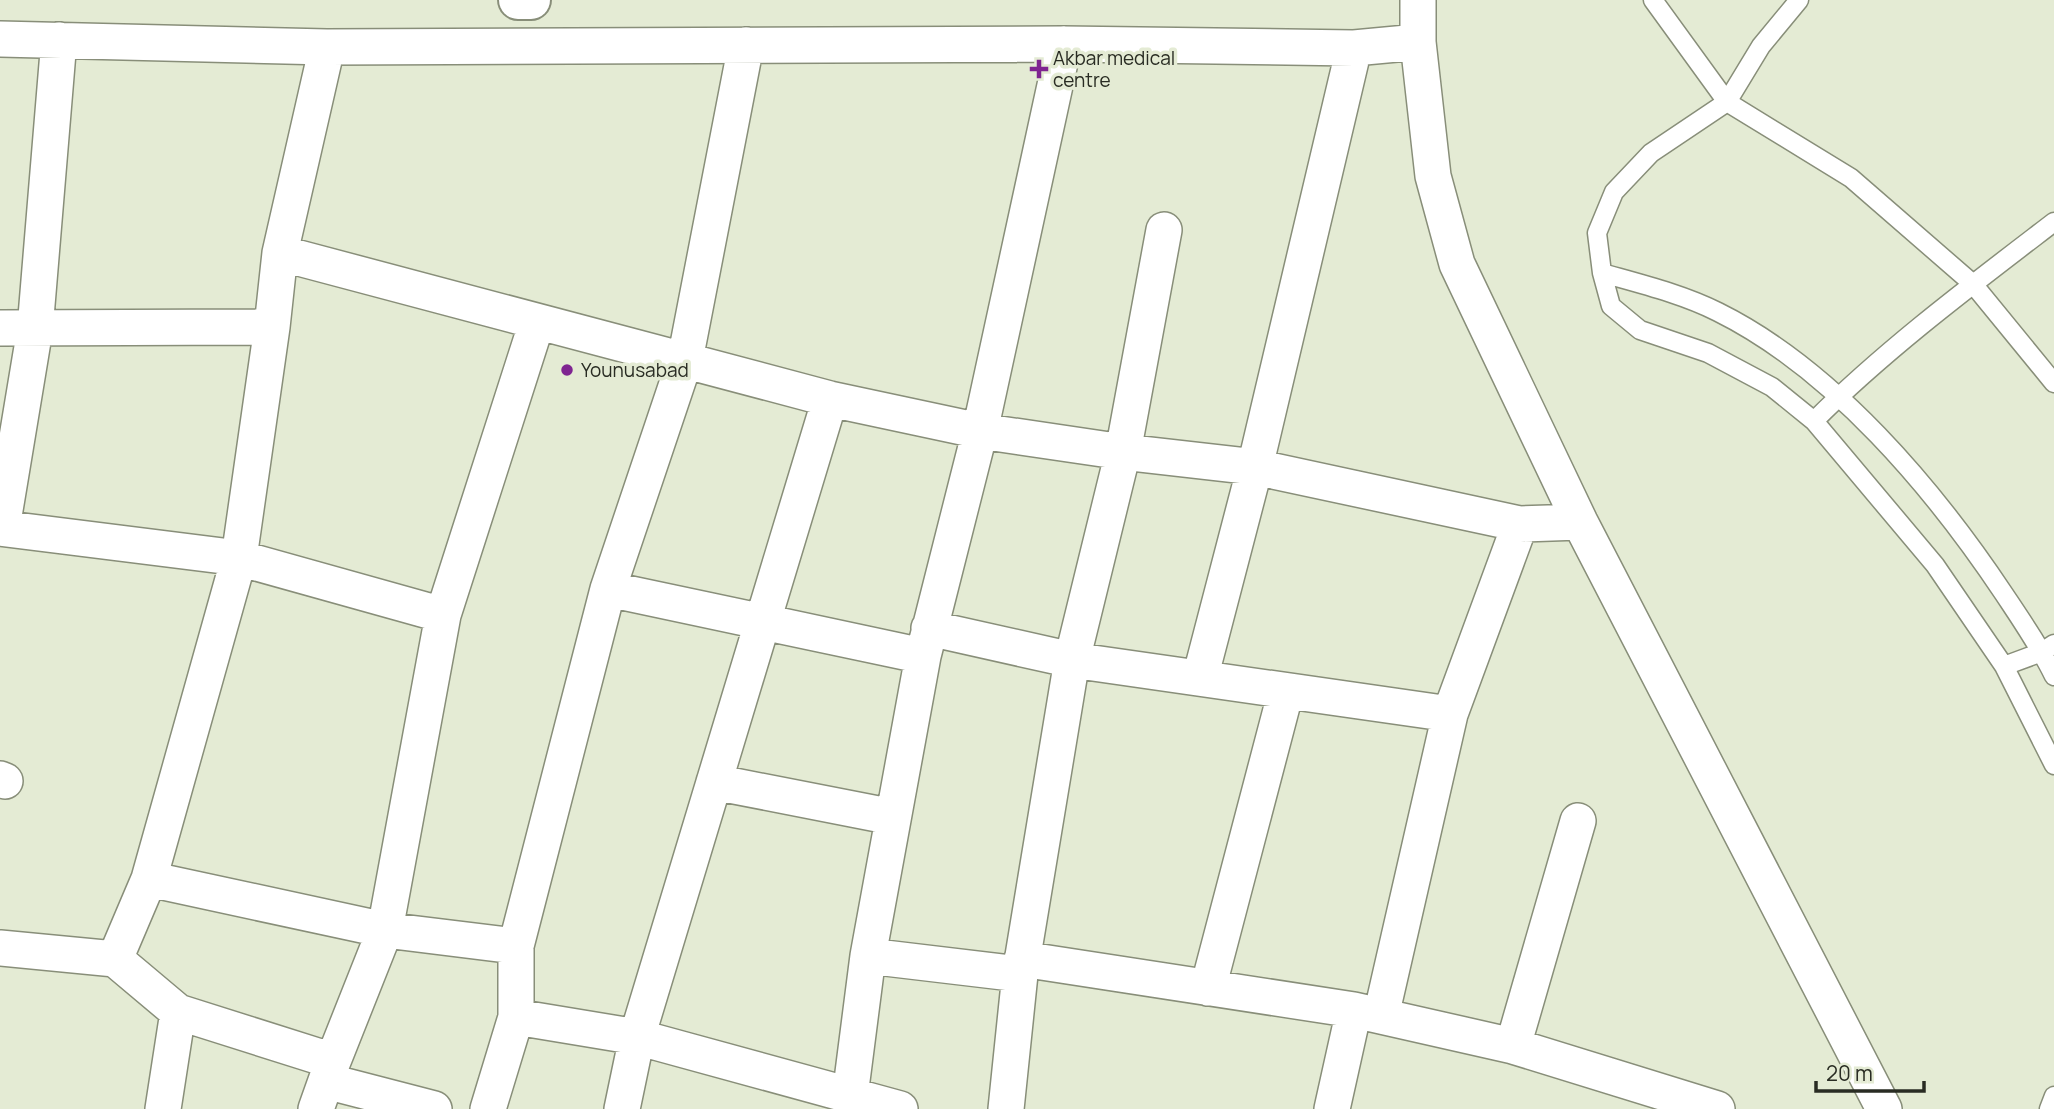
<svg xmlns="http://www.w3.org/2000/svg" width="2054" height="1109" font-family="Manrope,sans-serif">
<style>
.lines{fill:none;stroke-linecap:round;stroke-linejoin:round}
.service-casing{stroke:#888e79;stroke-width:21}
.minor-casing{stroke:#888e79;stroke-width:38}
.primary-casing{stroke:#888e79;stroke-width:42}
.service{stroke:#fff;stroke-width:18}
.minor{stroke:#fff;stroke-width:35}
.primary{stroke:#fff;stroke-width:38}
.poi-dot{fill:#7f2491;stroke:#e4ebd4;stroke-width:2.5}
.labels{text-anchor:middle;stroke-width:7;stroke-linejoin:round;paint-order:stroke}
.poi-label{font-size:19px;fill:#292c23;stroke:#e4ebd4;text-anchor:start}
</style>
<rect width="100%" height="100%" fill="#e4ebd4"/>
<g class="lines">
<g class="service-casing">
<path id="service" d="M1653,0L1727,102L1851,178L1973,284L2054,383
M1799,0L1761,46L1727,102L1651,153L1614,192L1597,233L1602,273L1611,306L1640,330L1708,353L1772,387L1814,421L1935,565L2004,666L2054,765
M1602,273C1641,284 1682,294 1718,312C1833,369 1934,489 2004,594C2022,621 2040,647 2054,676
M1814,421C1886,349 1973,284 2054,222
M2004,666L2042,652L2054,644
M2049,1109L2054,1096"/>
</g>
<g class="minor-casing">
<path id="minor" d="M1418,0V42L1433,176L1457,264L1580,522L1884,1109
M0,39L327,47L1064,44L1354,48L1418,42
M280,253L830,399L980,431L1123,452L1255,467L1520,524L1580,522
M0,328L272,327
M0,528L239,558L443,615
M2,528L35,329L59,40
M608,589L923,656
M929,628L1072,660L1450,714
M1200,678L1255,467L1354,48
M0,779L5,781
M714,782L893,817
M149,879L385,930L516,946
M0,948L115,959L178,1012L333,1061
M868,956L1020,974
M115,959L149,879L239,558L272,327L280,253L327,47
M1022,959L1354,1010L1513,1046L1717,1109
M1208,988L1286,691
M1381,1016L1450,714L1520,524
M516,1017L637,1037L900,1109
M1513,1046L1578,821
M326,1081L434,1109
M850,1096L868,956L923,656L980,431L1064,44
M163,1109L178,1012
M316,1109L333,1061L385,930L443,615L537,322
M488,1109L516,1017V946L608,589L685,360L746,45
M622,1109L637,1037L830,399
M1006,1109L1020,974L1072,660L1123,452L1164,230
M1332,1109L1354,1010"/>
</g>
<g class="primary-casing">
<path id="primary" d="M518,0H531"/>
</g>
<use href="#service" class="service"/>
<use href="#minor" class="minor"/>
<use href="#primary" class="primary"/>
</g>
<g class="poi-dot">
<path d="M1035.5 58.5h7v7h7v7h-7v7h-7v-7h-7v-7h7z"/>
<circle cx="567" cy="370" r="7"/>
</g>
<g class="labels">
<g class="poi-label">
<text x="1053" y="65">Akbar medical<tspan x="1053" dy="22">centre</tspan></text>
<text x="581" y="377">Younusabad</text>
</g>
</g>
<path d="M1816 1081v10h108v-10" fill="none" stroke="#292c23" stroke-width="3.5"/>
<text x="1826" y="1081" font-size="21" fill="#292c23" stroke="#e4ebd4" stroke-width="5" paint-order="stroke">20 m</text>
</svg>
